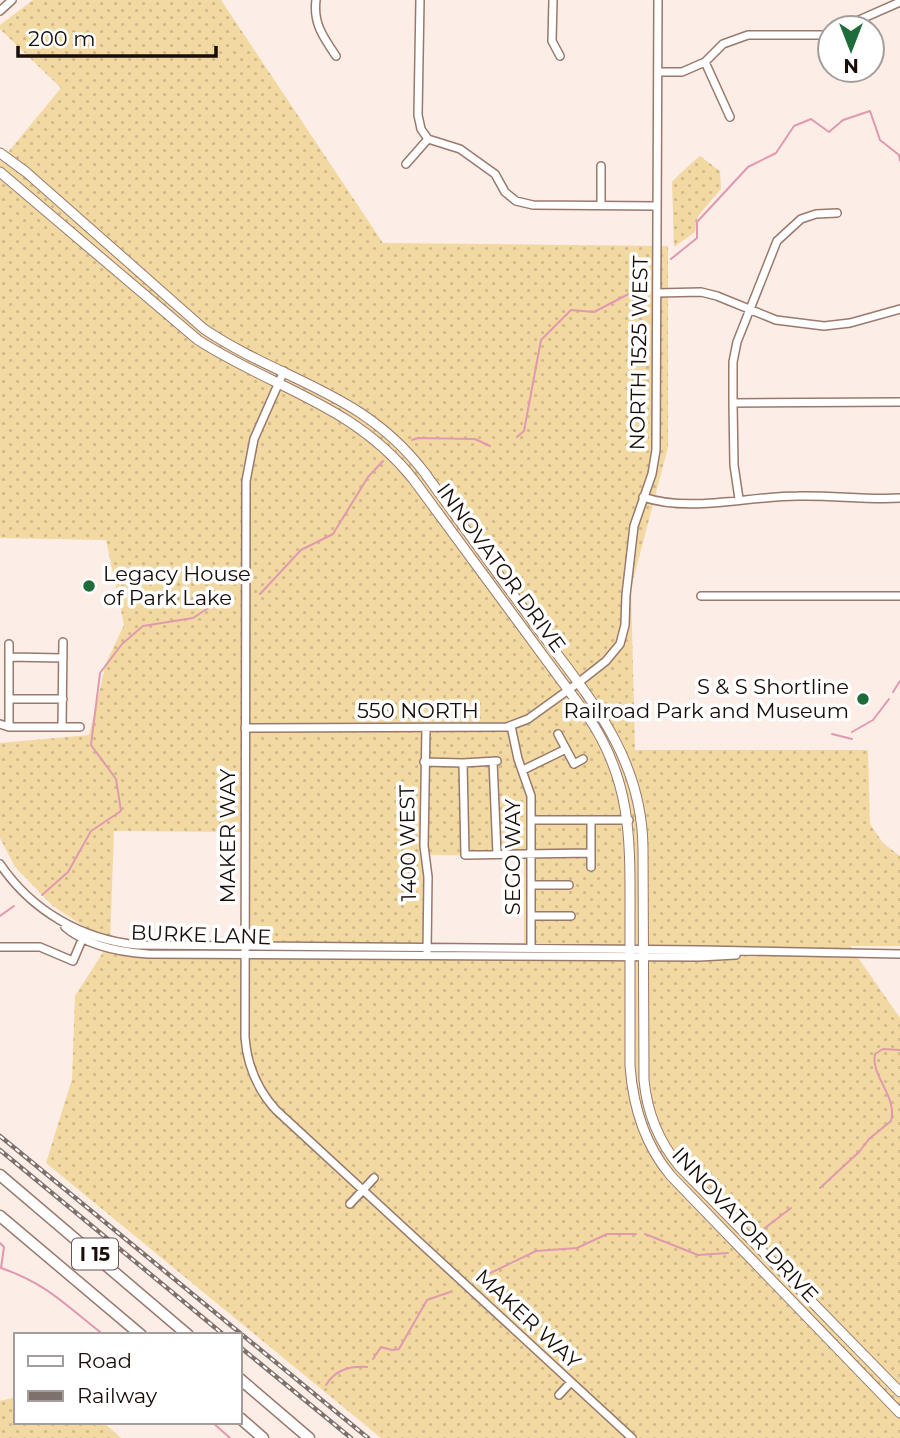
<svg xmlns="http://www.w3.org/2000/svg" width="900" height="1438" font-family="Montserrat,sans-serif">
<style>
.grass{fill:url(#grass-dots);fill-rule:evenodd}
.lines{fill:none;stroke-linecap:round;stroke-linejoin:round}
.stream{stroke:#e099af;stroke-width:2}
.minor-casing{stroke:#99796c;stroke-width:10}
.major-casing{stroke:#99796c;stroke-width:11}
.highway-casing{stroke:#99796c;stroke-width:13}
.minor{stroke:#fff;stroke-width:7}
.major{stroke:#fff;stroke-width:9}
.highway{stroke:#fff;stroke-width:10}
.rail-casing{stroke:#7e716c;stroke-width:4.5}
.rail{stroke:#fff;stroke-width:2;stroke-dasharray:5;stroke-linecap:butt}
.poi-dot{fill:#1f6c3b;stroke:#fff;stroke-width:2.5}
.labels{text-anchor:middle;stroke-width:7;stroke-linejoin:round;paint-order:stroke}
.shield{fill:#fff;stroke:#5d5652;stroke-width:2}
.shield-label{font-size:19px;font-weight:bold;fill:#180d08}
.street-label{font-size:21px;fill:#180d08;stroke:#fff}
.poi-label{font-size:21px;fill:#180d08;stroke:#fff;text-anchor:start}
</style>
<defs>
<pattern id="grass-dots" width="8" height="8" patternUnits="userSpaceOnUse" patternTransform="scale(1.75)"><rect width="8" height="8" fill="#f2d9a2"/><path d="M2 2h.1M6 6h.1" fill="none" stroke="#cfb98a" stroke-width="1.8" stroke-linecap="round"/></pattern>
</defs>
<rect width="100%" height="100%" fill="#fcede7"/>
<path class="grass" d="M33,0H221L383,243L668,246V447L631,588L635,750H868L870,824L883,843L900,856V946H850L900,1018V1438H381L46,1163L72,1079L75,996L109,943L53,906L15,867L0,838V743L89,735L106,663L124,625L106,540L0,538V162L61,88L0,29V25ZM114,831L242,832L245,942L110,943ZM426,855L524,856V943H427Z
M700,156L720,171L721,189L698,216L695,232L674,247L672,182C674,179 697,158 700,156Z
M16,1397V1422H103L121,1438H0V1401Z"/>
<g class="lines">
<path class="stream" d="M671,259L697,238V222L748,167L776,153L794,126L811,119L829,132L843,120L870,111L880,140L899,155L900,161
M517,437L524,431L541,340L571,310L594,312L644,286
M412,440L418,438L475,439L490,446
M260,594L301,550L333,534L368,477L383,461
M893,692L900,681
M852,732L873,720L889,699
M832,734L852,739
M42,895L68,872L91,831L121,811L116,779L91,745L100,673L122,644L143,626L193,618L230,594
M0,916L14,906
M820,1188L859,1152L869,1139L891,1121C898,1097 870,1075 875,1054L883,1049L900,1050
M645,1234L698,1255L728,1253
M757,1234L791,1208
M0,1243L4,1247L1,1268C48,1284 66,1306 104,1335
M480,1278L536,1251L577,1248L607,1234H636
M373,1359L381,1347L392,1350L399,1349L427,1300L450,1292
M326,1385C335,1370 349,1366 367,1367
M212,1422L230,1438"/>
<g class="minor-casing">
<path id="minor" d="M316,0C313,23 323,37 336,56
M420,0L418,115L421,129L428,139L460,149L495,174L505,192L516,201L533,205L657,206
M553,0L552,41L560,56
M0,11L12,0
M841,28L900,2
M826,35L830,60
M705,62L730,117
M658,72H682L705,62L723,44L748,35H826L830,33
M406,164L428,139
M601,166V205
M657,293L701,292L717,296L776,320L824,326L850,323L900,309
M284,371L254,439L246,481L245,1037C247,1066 257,1089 276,1110L632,1438
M733,403L900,402
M643,497C690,513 748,496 798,496C832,495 866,500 900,498
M739,499L734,465L733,403V362L737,342L777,241L801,219L816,214L837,213
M701,596H900
M9,644V727
M9,657L63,658
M9,699H63
M0,724L9,727H80
M511,726L518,759L531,796V948
M62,727L63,642
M245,728L507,727L528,719L578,683L606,661L620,644L625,625L626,595L634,526L652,474L656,450L658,0
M426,729L424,846L428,877L427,952
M558,734L574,764L583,759
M493,761L497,854
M424,762L463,763L497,761
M463,763L465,855L591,853
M523,770L566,749
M531,820H629
M591,820V867
M0,864C32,911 81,939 137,945L701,950L900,954
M531,885H569
M531,916H571
M65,927C87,946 119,952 148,954L699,957L736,955
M0,947H40L73,961L84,935
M350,1204L374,1178
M559,1395L571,1382"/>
</g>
<g class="major-casing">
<path id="major" d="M0,153L26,172L204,329C283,382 362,391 424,472C461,523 497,573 534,623C586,694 642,754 643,848L644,1080C647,1112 659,1142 680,1167L900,1392
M0,172L198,340C274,389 353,404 413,479L589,718C633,784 630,844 630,920C630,969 630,1017 630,1066C633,1107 644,1144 671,1176L900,1413"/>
</g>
<g class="highway-casing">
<path id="highway" d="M0,1175L188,1335
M0,1216L141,1335
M240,1379L309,1438
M240,1418L263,1438"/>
</g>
<use href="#minor" class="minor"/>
<use href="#major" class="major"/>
<use href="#highway" class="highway"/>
<g class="rail-casing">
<path id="rail" d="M0,1136L368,1438
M0,1150L224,1335
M240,1347L351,1438"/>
</g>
<use href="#rail" class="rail"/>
</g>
<g class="poi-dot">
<circle cx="89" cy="586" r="7"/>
<circle cx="863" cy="699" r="7"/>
</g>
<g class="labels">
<rect class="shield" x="72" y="1238.5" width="46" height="31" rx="5"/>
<g class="shield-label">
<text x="95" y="1261">I 15</text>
</g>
<g class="street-label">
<text transform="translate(639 353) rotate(-89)" y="7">NORTH 1525 WEST</text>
<text transform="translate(501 568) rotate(54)" y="7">INNOVATOR DRIVE</text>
<text x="418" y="718">550 NORTH</text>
<text transform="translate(228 836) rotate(-90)" y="7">MAKER WAY</text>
<text transform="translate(408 843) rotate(-91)" y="7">1400 WEST</text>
<text transform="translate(513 857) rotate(-90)" y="7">SEGO WAY</text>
<text transform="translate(201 935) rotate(2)" y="7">BURKE LANE</text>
<text transform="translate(745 1225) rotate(47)" y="7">INNOVATOR DRIVE</text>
<text transform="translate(528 1319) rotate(43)" y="7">MAKER WAY</text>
</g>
<g class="poi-label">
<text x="103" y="581">Legacy House<tspan x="103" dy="24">of Park Lake</tspan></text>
<text x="849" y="694" text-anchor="end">S &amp; S Shortline<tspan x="849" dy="24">Railroad Park and Museum</tspan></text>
</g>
</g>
<rect x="14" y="1333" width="228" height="91" fill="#ffffff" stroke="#a39e9c" stroke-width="2"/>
<rect x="28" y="1356" width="35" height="10" fill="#ffffff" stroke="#a39e9c" stroke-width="2"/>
<text x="77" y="1368" font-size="21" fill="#180d08">Road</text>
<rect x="28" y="1391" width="35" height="10" fill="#7e716c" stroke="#a39e9c" stroke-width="2"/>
<text x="77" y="1403" font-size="21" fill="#180d08">Railway</text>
<g transform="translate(851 49) rotate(180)"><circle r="33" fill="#ffffff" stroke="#a39e9c" stroke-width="2"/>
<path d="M0-5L12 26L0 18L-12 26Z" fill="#1f6c3b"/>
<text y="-10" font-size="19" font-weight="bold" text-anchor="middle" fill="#180d08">N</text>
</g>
<path d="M18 46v10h198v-10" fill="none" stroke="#180d08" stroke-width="3.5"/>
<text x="28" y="46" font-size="21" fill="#180d08" stroke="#ffffff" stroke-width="5" paint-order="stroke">200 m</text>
</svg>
